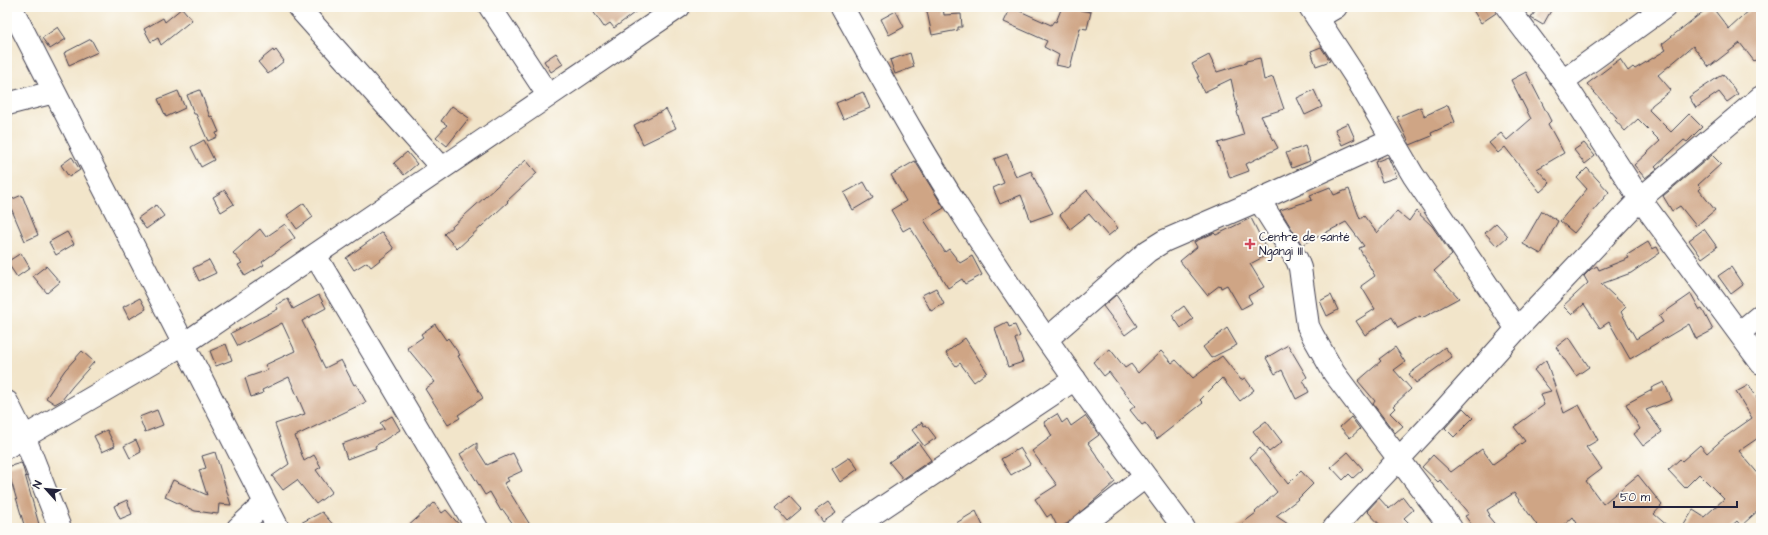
<svg xmlns="http://www.w3.org/2000/svg" width="1768" height="535" font-family="'Architects Daughter',sans-serif">
<style>
.building{fill:#cfa585}
.lines{fill:none;stroke-linecap:round;stroke-linejoin:round}
.minor-casing{stroke:#413f50;stroke-width:24}
.minor{stroke:#fff;stroke-width:22}
.poi-dot{fill:#d1495b;stroke:#fdfcf7;stroke-width:1.5}
.labels{text-anchor:middle;stroke-width:4;stroke-linejoin:round;paint-order:stroke}
.poi-label{font-size:12px;fill:#22223b;stroke:#fdfcf7;text-anchor:start}
</style>
<rect width="100%" height="100%" fill="#fdfcf7"/>
<filter id="ink" filterUnits="userSpaceOnUse"><feTurbulence type="fractalNoise" baseFrequency=".025" numOctaves="2"/><feDisplacementMap in="SourceGraphic" scale="8" xChannelSelector="R" yChannelSelector="G"/><feConvolveMatrix kernelMatrix="1 2 1 2 8 2 1 2 1" color-interpolation-filters="sRGB"/></filter>
<filter id="wash" filterUnits="userSpaceOnUse"><feTurbulence type="fractalNoise" baseFrequency=".012" numOctaves="4" result="noise"/><feDisplacementMap in="SourceGraphic" scale="16" xChannelSelector="R" yChannelSelector="G"/><feGaussianBlur stdDeviation="0.9" result="paint"/><feColorMatrix in="noise" values="0 0 0 0 0 0 0 0 0 0 0 0 0 0 0 0 0 1.4 0 .05"/><feComposite in="paint" operator="in"/></filter>
<g filter="url(#wash)">
<rect width="100%" height="100%" fill="#f2e5ca"/>
<g id="blocks">
<path class="building" d="M590,7H642L614,28L610,23L604,27Z
M926,7H943L944,15L961,14L962,27H958V30L932,35Z
M1011,7L1051,25L1054,21L1056,22L1062,7L1091,12L1087,29L1080,28L1070,68L1056,65L1059,55L1044,47L1047,41L1004,22Z
M1471,7H1495L1496,13L1481,23Z
M1538,7H1553L1543,25L1531,18Z
M1709,7H1712L1729,29L1753,7H1761V55L1754,61L1740,43L1709,67L1693,46L1658,75L1671,90L1652,105L1649,110L1671,132L1689,114L1702,127L1687,142L1684,140L1655,167L1657,169L1645,178L1634,165L1660,141L1638,119L1625,131L1615,120L1617,118L1587,84L1620,59L1628,71L1633,67L1635,69L1666,50L1662,44Z
M182,8L192,20L161,45L158,38L151,42L144,29L163,18L165,22Z
M896,11L904,27L889,35L881,19Z
M58,27L66,39L50,49L42,38Z
M91,39L98,52L69,65L64,53Z
M1321,47L1330,61L1316,66L1311,51Z
M273,50L274,52L276,50L284,61L268,74L258,62Z
M556,53L563,64L551,72L544,61Z
M910,53L914,67L895,74L890,60Z
M1209,55L1217,72L1246,63V61L1260,58L1264,80L1273,77L1284,109L1261,116L1278,148L1246,164L1249,171L1230,178L1218,143L1244,135L1237,112L1238,111L1231,79L1204,92L1197,77H1199L1192,64Z
M1526,72L1551,121L1548,124L1564,153L1537,169L1550,183L1540,192L1505,147L1498,153L1489,143L1501,133L1507,140L1531,119L1511,80Z
M1723,74L1738,94L1727,102L1719,92L1696,108L1689,97Z
M200,90L210,117L212,116L219,132L216,133L217,137L208,141L196,114H194L187,95Z
M1314,90L1322,107L1305,115L1297,98Z
M178,91L185,108L166,117L158,99Z
M863,92L870,108L843,119L836,103Z
M1448,105L1455,122L1431,133L1432,136L1410,145L1397,117L1421,107L1424,116Z
M452,106L469,118L447,146L436,137L447,125L441,121Z
M666,109L676,128L643,144L634,125Z
M1348,123L1355,139L1342,145L1335,129Z
M204,140L214,160L201,167L191,147Z
M1584,143L1595,156L1585,164L1574,150Z
M1305,146L1310,161L1292,168L1286,153Z
M407,152L417,164L404,175L394,163Z
M1007,154L1016,177L1031,171L1039,188H1040L1053,213L1031,221L1021,195L1000,204L993,188L1004,183L994,159Z
M1712,155L1721,164L1698,185L1701,188L1699,190L1715,210L1696,226L1680,206L1672,211L1663,196Z
M72,157L80,170L69,177L61,165Z
M1388,157L1397,177L1382,182L1375,162Z
M526,160L537,173L507,201L508,202L457,249L444,234Z
M915,161L944,208L924,220L945,252L949,249L960,263L972,256L982,275L965,284L962,279L948,288L910,227L903,231L891,210L906,201L891,175Z
M1587,168L1609,192L1574,233L1560,221L1587,189L1577,178Z
M864,182L873,198L853,210L844,193Z
M1330,187L1334,195L1349,189L1360,219L1364,216L1377,233L1397,211L1409,221L1416,211L1432,226L1452,255L1434,271L1459,298L1422,318L1420,316L1398,328L1392,317L1365,335L1356,321L1375,309L1361,286L1375,276L1359,248L1364,246L1346,222L1302,245L1280,210L1312,200L1310,195Z
M225,190L234,204L221,212L213,197Z
M1087,190L1118,228L1108,236L1089,214L1070,229L1060,215Z
M22,195L38,235L25,241L8,201Z
M304,203L313,217L297,229L287,215Z
M156,205L164,216L146,229L138,218Z
M1542,211L1558,221L1541,254L1523,244Z
M1251,218L1269,254L1250,264L1264,287L1248,296L1252,303L1241,309L1227,285L1221,288L1220,285L1207,295L1180,261L1197,247L1194,242L1196,241L1214,233L1216,235Z
M1496,223L1508,236L1497,246L1485,233Z
M285,224L295,238L262,262L264,265L245,276L238,265L242,263L233,253L260,229L266,237Z
M1704,229L1717,247L1702,258L1689,240Z
M67,232L74,244L56,255L49,242Z
M382,232L394,249L371,267L367,262L354,270L346,258Z
M1648,242L1652,249L1657,247L1660,253L1631,273L1601,284L1626,307L1621,312L1636,339L1663,322L1659,316L1691,294L1700,310L1702,309L1713,330L1696,339L1689,324L1630,359L1609,322L1600,328L1584,304L1572,315L1563,306L1588,283L1584,276L1591,269L1597,266L1599,270L1629,258L1627,255Z
M21,253L30,268L17,277L7,262Z
M209,260L216,273L199,281L193,268Z
M46,266L60,282L47,293L33,276Z
M1731,267L1743,285L1731,294L1718,276Z
M936,288L944,304L931,311L922,295Z
M319,295L326,308L302,321L325,368L341,360L354,385L356,384L366,402L295,436L304,461L314,455L321,467L316,470L332,492L316,504L297,480L283,490L272,476L289,464L275,424L305,414L289,377L262,390L263,393L251,397L245,378L268,370L265,365L295,351L282,323L238,346L231,333L278,309L276,305L288,299L293,309Z
M1116,295L1137,326L1125,335L1103,306Z
M1331,295L1338,310L1327,316L1320,301Z
M140,298L146,309L129,319L123,307Z
M1184,306L1193,319L1181,328L1172,315Z
M1007,322L1009,327L1015,325L1020,336L1015,339L1023,362L1008,367L995,328Z
M435,324L446,340L448,338L460,355L458,356L483,398L458,415L460,418L448,425L425,389L435,382L407,348L423,337L421,334Z
M1227,328L1237,345L1211,358L1203,347Z
M1569,337L1589,367L1576,376L1556,347Z
M965,338L987,372L974,382L960,363L956,366L946,353Z
M226,344L232,360L216,366L210,351Z
M1288,345L1307,377L1303,380L1309,392L1296,399L1282,370L1275,374L1266,358Z
M1395,347L1405,362L1394,370L1411,389L1393,406L1395,408L1390,413L1403,426L1395,433L1373,404L1375,401L1358,381L1381,361L1379,359Z
M1445,347L1452,357L1416,383L1409,374Z
M1110,349L1125,368L1131,364L1138,373L1161,351L1172,363L1176,360L1193,378L1222,356L1241,380L1245,378L1254,390L1240,401L1222,378L1200,400L1203,403L1157,439L1145,423L1142,425L1130,410L1135,406L1109,372L1104,376L1093,362Z
M82,351L94,362L72,387L62,400L55,404L46,398L65,370Z
M1546,360L1564,413L1579,405L1598,440L1586,447L1602,469L1586,481L1603,504L1638,475L1662,505L1654,514L1670,528H1580L1573,517L1561,528H1539L1514,493L1487,510L1490,515L1488,516L1498,528H1474L1465,516L1469,514L1440,480L1438,482L1422,467L1433,455L1451,472L1482,449L1493,464L1525,441L1514,427L1544,405L1540,394L1551,391L1534,370Z
M1664,382L1672,400L1646,410L1662,432L1643,446L1634,434L1640,429L1626,404L1652,390L1651,388Z
M1749,385L1761,404V436L1739,451L1761,477V508L1741,526L1737,521L1729,528H1682L1693,510L1704,517L1724,499L1699,474L1685,488L1668,470L1680,459L1682,461L1700,445L1707,453L1725,437L1752,418L1736,392Z
M1463,408L1473,418L1454,437L1445,428Z
M157,410L163,425L145,432L139,417Z
M1057,414L1062,423L1067,419L1071,426L1085,416L1099,435L1088,443L1115,482L1068,523L1058,528L1051,514L1047,517L1035,499L1057,485L1032,451L1052,436L1044,422Z
M392,416L400,430L375,446L376,448L347,459L342,444L384,429L380,423Z
M1351,417L1360,429L1350,438L1340,427Z
M1266,421L1282,442L1269,452L1253,431Z
M922,422L924,426L926,425L936,438L924,446L912,430Z
M107,430L115,446L102,452L94,436Z
M136,440L141,452L130,458L124,446Z
M918,442L931,460L903,479L889,462Z
M477,443V449L487,465L513,453L522,471L507,478L509,481L504,483L532,528H516L503,510L501,511L490,492L485,495L460,454Z
M1020,448L1030,464L1011,475L1001,459Z
M1260,448L1288,484L1301,471L1313,484L1297,500L1276,516L1294,528H1236L1256,513L1255,512L1277,492L1250,457Z
M215,452L231,505L219,504L218,514L195,511L165,497L173,480L207,495L199,470L206,468L202,456Z
M1348,452L1363,469L1353,478L1349,474L1343,480L1331,467Z
M850,457L858,469L840,482L832,469Z
M21,463L22,464L40,528H25L7,467Z
M789,496L801,509L787,521L776,508Z
M1403,497L1413,510L1404,518L1414,528H1383L1367,511L1379,498L1389,509Z
M127,500L132,514L120,519L114,506Z
M828,502L836,513L823,522L815,511Z
M434,503L442,513L446,510L462,528H406Z
M976,511L984,528H948Z
M322,512L336,528H291Z"/>
</g>
</g>
<g filter="url(#ink)">
<use href="#blocks" fill-opacity="0" stroke="#413f50" stroke-width="1"/>
<g class="lines">
<g class="minor-casing">
<path id="minor" d="M11,7L278,528
M298,7L442,168
M490,7L548,95
M842,7C882,78 921,150 965,218C1033,324 1108,427 1184,528
M1310,7L1355,76L1413,175L1517,329
M1507,7L1563,81L1640,199L1761,363
M1317,18L1336,7
M1563,81L1665,7
M7,104L54,92
M1259,200L1297,260L1300,268L1308,326L1313,336L1334,373L1451,528
M315,255L477,528
M1739,333L1761,315
M1047,339L1148,251L1164,241L1259,200L1392,139
M7,402L24,436L60,528
M7,447L184,344L679,7
M238,528L265,503
M852,528L1075,379
M1079,528L1145,477
M1334,528L1438,417L1517,329L1640,199L1761,97"/>
</g>
<use href="#minor" class="minor"/>
</g>
</g>
<path class="poi-dot" d="M1248 238h4v4h4v4h-4v4h-4v-4h-4v-4h4z"/>
<g class="labels">
<g class="poi-label">
<text x="1259" y="241">Centre de santé<tspan x="1259" dy="14">Ngangi III</tspan></text>
</g>
</g>
<rect width="1768" height="535" fill="none" stroke="#fdfcf7" stroke-width="24"/>
<g transform="translate(46 489) rotate(297)" stroke="#fdfcf7" stroke-width="3" paint-order="stroke">
<path d="M0-3L7 15L0 10L-7 15Z" fill="#22223b"/>
<text y="-6" font-size="11" font-weight="bold" text-anchor="middle" fill="#22223b">N</text>
</g>
<path d="M1614 501v6h123v-6" fill="none" stroke="#22223b" stroke-width="2"/>
<text x="1620" y="501" font-size="12" fill="#22223b" stroke="#fdfcf7" stroke-width="3" paint-order="stroke">50 m</text>
</svg>
